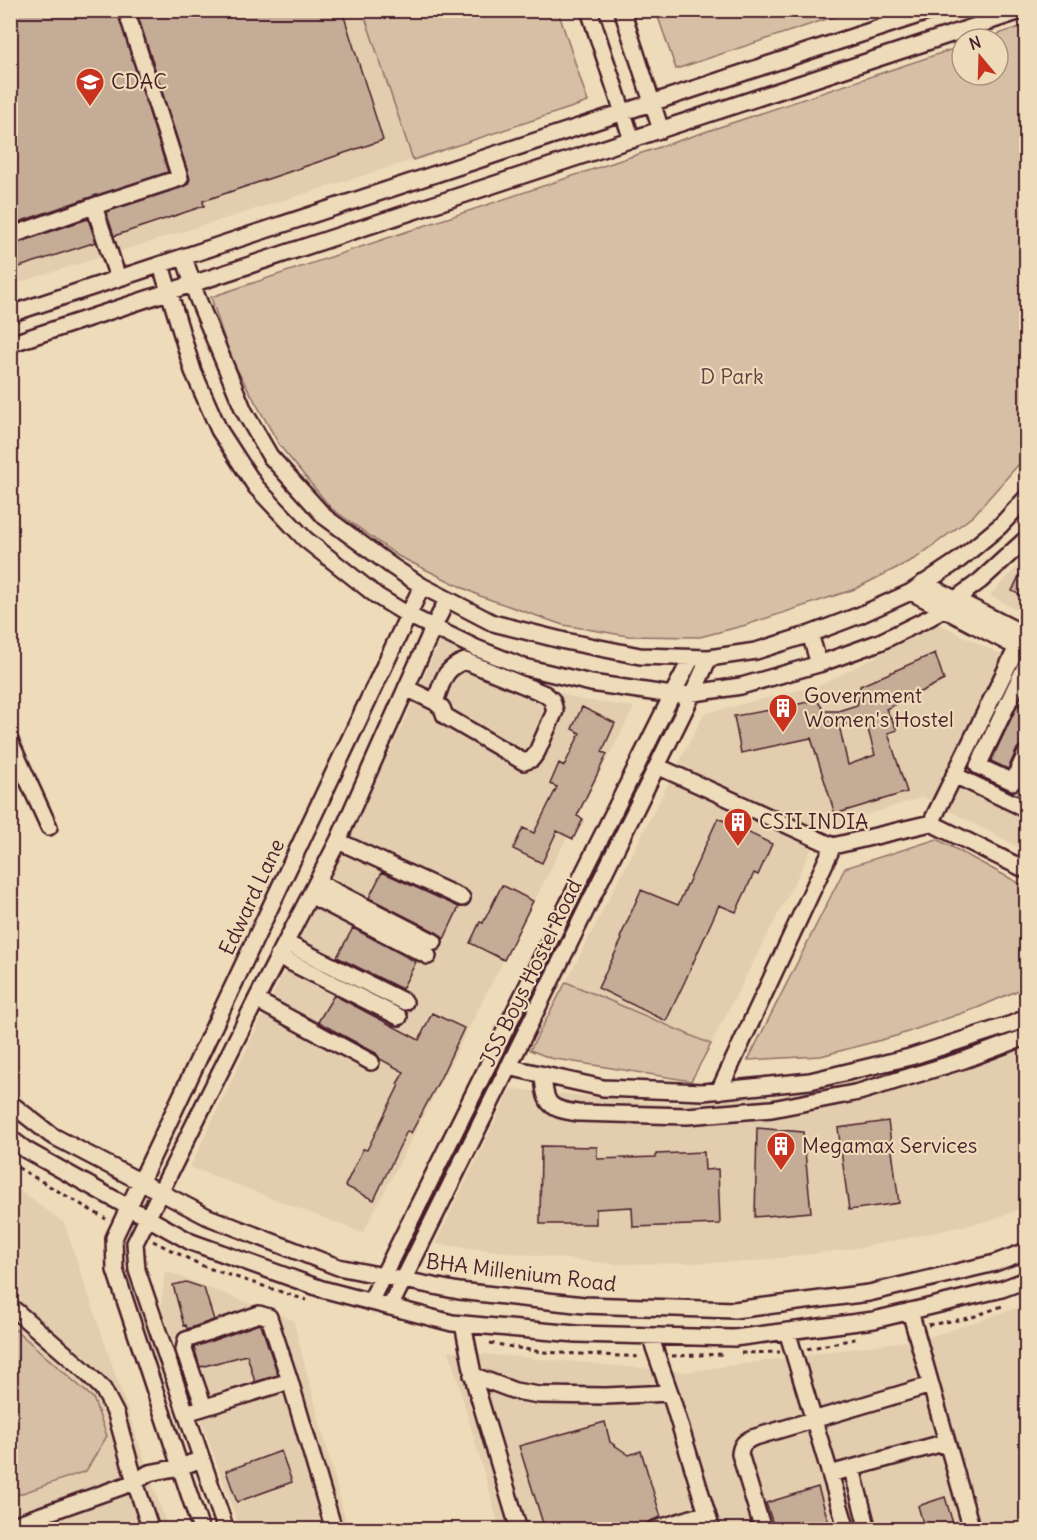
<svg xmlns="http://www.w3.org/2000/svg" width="1037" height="1540" font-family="Delius,sans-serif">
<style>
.built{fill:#e2cdae}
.green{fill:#d6bfa4;stroke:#906f68;stroke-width:1.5}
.building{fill:#c5ac96;stroke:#4a1f2b;stroke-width:1.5;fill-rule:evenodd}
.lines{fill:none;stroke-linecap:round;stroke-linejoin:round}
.minor-casing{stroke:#4a1f2b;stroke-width:20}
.path{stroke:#4a1f2b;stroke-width:3;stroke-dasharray:4.5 4.5;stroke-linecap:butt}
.minor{stroke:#eedbb9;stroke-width:15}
.labels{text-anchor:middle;stroke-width:4.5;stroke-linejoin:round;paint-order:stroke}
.poi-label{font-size:21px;fill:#4a1f2b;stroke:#eedbb9;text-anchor:start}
.park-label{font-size:21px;fill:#663f43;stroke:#eedbb9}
.street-label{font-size:21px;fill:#4a1f2b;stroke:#eedbb9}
</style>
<rect width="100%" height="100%" fill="#eedbb9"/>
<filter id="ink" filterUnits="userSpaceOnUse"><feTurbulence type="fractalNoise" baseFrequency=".0167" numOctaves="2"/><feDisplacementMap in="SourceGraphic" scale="12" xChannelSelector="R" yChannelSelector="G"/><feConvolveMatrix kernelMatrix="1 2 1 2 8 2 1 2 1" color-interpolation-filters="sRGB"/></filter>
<g filter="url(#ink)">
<path class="built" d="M11,11H363L413,160L11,285Z
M1026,558V615L990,595Z
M939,624L1026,667V851L923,797L822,829L711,1044L566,982L704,714L823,684Z
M440,640L576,699L634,707L363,1233L190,1167L408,714Z
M1026,1025V1206L992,1220L864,1247L748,1262L613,1264L435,1244L511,1089L669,1104L776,1096L945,1057Z
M10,1183L64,1223L168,1529H11Z
M165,1271L293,1320L348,1529H240L161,1306Z
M1026,1305V1529H500L449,1351L686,1372L927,1338Z"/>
<path class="green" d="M834,10L836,16L676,69L656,11Z
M363,11H558L588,102L413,160Z
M1026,25V456L973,516L916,558L855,589L746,625L700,637L628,636L563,625L480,596L398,556L331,508L280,446L230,357L211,297L962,46V75H998V39H983Z
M937,839L1026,887V987L977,1008L896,1036L821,1056L748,1060L845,868Z
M566,982L711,1044L691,1081L550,1058L530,1050Z
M10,1325L93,1398L107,1436L86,1471L11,1497Z"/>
<path class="building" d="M10,10H117L168,172L91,197L10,225Z
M136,10H342L383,140L203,201L204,206L114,236L106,212L183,187L188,184L190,179Z
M88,219L96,242L10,270V245Z
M1026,561V598L1012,591Z
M935,653L944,680L886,709L897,730L888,733L907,792L835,814L811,738L741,753L734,716L771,710L817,700L824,711H838L857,705L860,695V686ZM866,722L875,755L848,765L839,725Z
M1018,704L1026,708V743L1021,745L1017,749L1008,769L991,761Z
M582,707L615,723L602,752L607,754L577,816L583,819L573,839L557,831L542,863L513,849L523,828L534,833L557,787L550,784L559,763L564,766L580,733L572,729Z
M718,818L772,844L758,875L754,873L736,912L719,905L685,981L666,1021L598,988L622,939L620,938L641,890L678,905Z
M382,872L459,907L444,939L438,933L369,898Z
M502,885L533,901L504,960L470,943L480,922L483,923Z
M353,928L416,962L402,989L337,957Z
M334,995L419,1040L432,1013L464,1028L440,1079L411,1133L407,1131L374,1200L345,1186L363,1149L367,1150L399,1085L397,1084L404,1072L380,1059L376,1053L318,1022Z
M888,1121L899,1203L849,1210L838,1128Z
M757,1128L803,1132L811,1212L755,1217Z
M541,1146L597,1147V1159L656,1157V1154L704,1152L705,1170L718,1169L720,1224L633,1227L632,1207L596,1209V1224H540Z
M186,1282L204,1288L214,1320L187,1329L186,1325L184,1326L173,1285Z
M259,1324L261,1325L278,1375L255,1382L247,1355L200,1367L194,1347Z
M605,1422L610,1442L629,1455L641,1451L661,1517L650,1521L645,1525L630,1530H545L519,1446Z
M281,1451L292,1482L237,1502L226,1471Z
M818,1487L831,1530H775L766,1503Z
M945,1497L955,1530H925L918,1506Z"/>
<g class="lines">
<g class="minor-casing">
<path id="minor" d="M589,10L632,140
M622,10L661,130
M94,206L118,278
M10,236L94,206L180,178L126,10
M184,257L197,297L244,411L270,456L325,517L393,567L422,586L493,623L565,641L640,656L709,658L756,651L810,634L860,615L911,592L959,560L1000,526L1026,498
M161,265L193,371L219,430L256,487L305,539L377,596L408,615L476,648L524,667L591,683L672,695H681L741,686L819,664L880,642L931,617L980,581L1026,539
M10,314L934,10
M10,344L1024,10
M923,583L1026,635
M911,592L1026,652
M810,634L819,664
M1026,665L978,766L1013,782L1026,753
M406,688L435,702L442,708L445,716L524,762L532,759L537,752L555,711L552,700L545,694L465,661C443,669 443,681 435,702
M10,741L49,827
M657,766L833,846
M954,775L1026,809
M931,823L1017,647
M338,841L462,898
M317,882L434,942
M310,895L428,956
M286,943L405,1002
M278,956L399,1017
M256,1000L371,1062
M508,1067L603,1088L703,1092L810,1081L910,1057L1012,1024L1026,1018
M543,1075C545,1104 548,1109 578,1113L687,1116L772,1109L859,1092L964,1060L1026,1037
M719,1091L833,846L931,823L1026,870
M10,1103L51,1135L208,1217L338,1267L459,1291L584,1305L734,1310L869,1293L995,1263L1026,1251
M10,1138L26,1150L191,1242L322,1289L452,1323L576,1334L734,1338L874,1320L1002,1289L1026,1280
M370,1302L672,695L691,659
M10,1306L83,1369L103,1389L116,1414L135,1482L151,1530
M390,1307L693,693L709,658
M910,1311L972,1530
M463,1324L475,1384L519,1530
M787,1331L847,1530
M650,1336L670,1393
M472,1375L515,1391L539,1395L606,1396L670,1393L712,1530
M204,1407L184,1350L186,1340L259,1314L269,1317L290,1381
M186,1413L290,1381L334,1530
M852,1469L868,1530
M830,1474L947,1442
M10,1526L135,1482L149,1473L180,1467L202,1459
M201,1530L115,1270L114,1238L422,586
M226,1530L137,1270L135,1243L256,1000L338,841L433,628L447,600
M653,1530L707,1513
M763,1530L740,1454C741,1445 744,1442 752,1438L931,1385"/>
</g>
<path class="path" d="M10,1163L106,1219
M153,1241L205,1267L306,1300
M928,1325L970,1318L1005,1305
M490,1343L541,1352L642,1357
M807,1349L859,1338
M741,1353L780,1352
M672,1356L726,1354"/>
<use href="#minor" class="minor"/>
</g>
</g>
<defs>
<g id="university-pin" transform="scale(1.5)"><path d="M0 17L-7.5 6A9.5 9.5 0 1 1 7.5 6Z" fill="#c8321e" stroke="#eedbb9"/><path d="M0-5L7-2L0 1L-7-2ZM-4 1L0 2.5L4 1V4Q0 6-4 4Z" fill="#fff"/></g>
<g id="building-pin" transform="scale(1.5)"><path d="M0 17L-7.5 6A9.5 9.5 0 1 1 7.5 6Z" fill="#c8321e" stroke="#eedbb9"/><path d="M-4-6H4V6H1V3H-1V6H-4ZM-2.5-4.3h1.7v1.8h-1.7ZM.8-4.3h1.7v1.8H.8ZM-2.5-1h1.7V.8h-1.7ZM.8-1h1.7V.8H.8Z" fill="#fff"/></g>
</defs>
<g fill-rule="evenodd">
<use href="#university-pin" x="90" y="82"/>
<use href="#building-pin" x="783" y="708"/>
<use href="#building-pin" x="738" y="822"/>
<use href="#building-pin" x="781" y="1146"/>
</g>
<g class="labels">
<g class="poi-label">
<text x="111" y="89">CDAC</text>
<text x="804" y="703">Government<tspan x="804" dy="24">Women's Hostel</tspan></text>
<text x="759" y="829">CSII INDIA</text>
<text x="802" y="1153">Megamax Services</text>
</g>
<g class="park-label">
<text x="732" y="384">D Park</text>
</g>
<g class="street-label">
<text transform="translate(252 897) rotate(-65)" y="7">Edward Lane</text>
<text transform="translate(531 973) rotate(-64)" y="7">JSS Boys Hostel Road</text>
<text transform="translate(521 1273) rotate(7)" y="7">BHA Millenium Road</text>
</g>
</g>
<rect width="1037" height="1540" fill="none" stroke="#eedbb9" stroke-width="36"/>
<rect x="18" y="18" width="1001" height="1504" fill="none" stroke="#4a1f2b" stroke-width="2" filter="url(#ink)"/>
<g transform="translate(980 57) rotate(341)"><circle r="28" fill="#eedbb9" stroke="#ac9080" stroke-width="1.5"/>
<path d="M0-4.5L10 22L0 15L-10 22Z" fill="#c8321e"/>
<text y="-9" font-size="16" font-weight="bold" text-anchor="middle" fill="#4a1f2b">N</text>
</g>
</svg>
